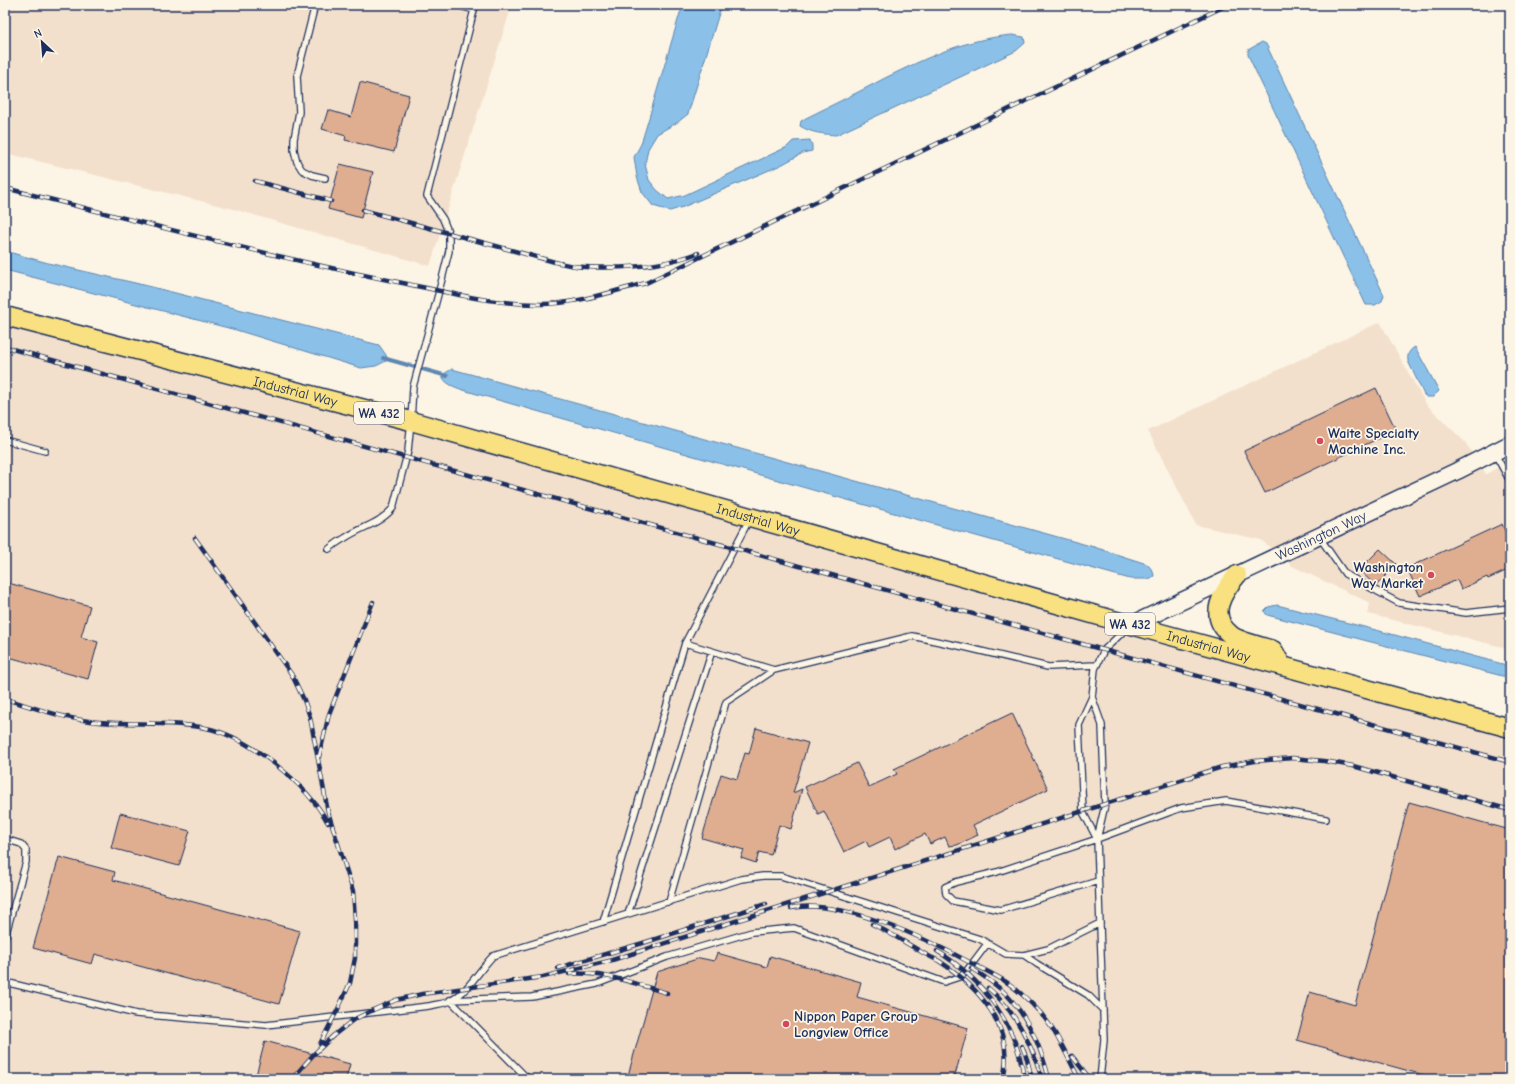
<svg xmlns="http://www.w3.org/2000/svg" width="1515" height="1084" font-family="'Comic Neue',sans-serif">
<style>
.built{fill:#f3e0cc}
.water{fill:#8bc0e8;stroke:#5e86b1}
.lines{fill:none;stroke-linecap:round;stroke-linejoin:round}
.stream{stroke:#5e86b1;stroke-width:4}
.building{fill:#dfae91;stroke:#1b2f5e}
.service-casing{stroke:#1b2f5e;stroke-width:8}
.secondary-casing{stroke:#1b2f5e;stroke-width:19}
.primary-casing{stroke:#1b2f5e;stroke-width:21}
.service{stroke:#fcf5e5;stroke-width:5.5}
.secondary{stroke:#fcf5e5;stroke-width:16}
.primary{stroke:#f9e181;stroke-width:18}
.rail-casing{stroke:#1b2f5e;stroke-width:4.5}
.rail{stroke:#fcf5e5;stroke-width:3;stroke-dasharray:9;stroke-linecap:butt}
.poi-dot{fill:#d1495b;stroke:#fcf5e5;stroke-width:1.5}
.labels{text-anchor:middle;stroke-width:3.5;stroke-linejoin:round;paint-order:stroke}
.shield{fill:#fcf5e5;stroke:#5e6a86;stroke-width:1}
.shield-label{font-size:13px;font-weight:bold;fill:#1b2f5e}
.street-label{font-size:14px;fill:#1b2f5e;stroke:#fcf5e5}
.poi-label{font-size:14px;font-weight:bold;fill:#1b2f5e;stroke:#fcf5e5;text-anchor:start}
</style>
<rect width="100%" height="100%" fill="#fcf5e5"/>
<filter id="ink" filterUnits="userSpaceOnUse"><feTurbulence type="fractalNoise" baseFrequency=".025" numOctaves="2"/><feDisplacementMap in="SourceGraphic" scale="8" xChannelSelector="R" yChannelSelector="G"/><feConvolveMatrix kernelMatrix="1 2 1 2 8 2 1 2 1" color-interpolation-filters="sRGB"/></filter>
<g filter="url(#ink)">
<path class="built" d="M5,5H512L430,266L233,209L5,153Z
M5,316L1510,728V1079H5Z
M1380,322L1426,404L1465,442L1486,474L1510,461V649L1368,614L1370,603L1292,566L1261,540L1196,525L1148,431Z"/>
<path class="water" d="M685,5H720L721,7L688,114L678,122L657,134L648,149L645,164L649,180L657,190L668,199L685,195L787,147L793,141L810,140L812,145V151L803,153L781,165L683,207L670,211L653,206L642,192L637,177L634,157L641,144L648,121L680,13Z
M1012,35L1024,37L1025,43L1016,51L836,135C823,134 811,133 800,126L801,121L806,118C832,105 859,92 885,78C926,58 965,39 1012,35Z
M1262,42L1266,44L1384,295L1382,301L1375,305H1366L1248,55V50Z
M5,251L48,263L148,286L379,345L386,355L388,360L376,366L361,368L236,330L5,270Z
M1415,347L1437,387L1439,391L1433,397H1427L1424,395L1408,361C1407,355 1409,350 1415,347Z
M452,369L1094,547L1147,564L1153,571L1154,576L1149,579H1130L851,501L463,390C455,387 444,384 442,375Z
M1277,605L1380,631L1510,666V678L1267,615L1264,611L1268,607Z"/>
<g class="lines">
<path class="stream" d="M383,358L447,376"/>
</g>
<path class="building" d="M360,82L409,95L394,152L345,140L346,136L322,129L328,110L351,117Z
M340,164L373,172L361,218L328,209Z
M1376,388L1396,430L1265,493L1244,451Z
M1502,524L1510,543V569L1488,579L1487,577L1461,589L1457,580L1420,596L1407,568Z
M1380,549L1396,564L1376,586L1359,570Z
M5,582L90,606L81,637L98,642L88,679L5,656Z
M1012,713L1048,789L973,825L978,835L957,845L949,846L945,837L930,844L925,834L895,849L890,837L869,847L866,841L844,852L824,811L818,814L805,787L857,763L869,787L897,774L894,769Z
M756,728L808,743L793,793L802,789L791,829L779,825L771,855L759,852L756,863L741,858L744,850L702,838L721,774L737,779L745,753L749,754Z
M1409,802L1510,830V1079H1438L1297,1040L1310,992L1355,1005Z
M120,813L190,831L179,866L111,848Z
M59,857L115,872L113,880L300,931L279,1004L95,954L92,964L33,948Z
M717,953L767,967L770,956L861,982L857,997L968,1028L954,1079H627L657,972L700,958L714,961Z
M265,1041L350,1064L346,1079H255Z"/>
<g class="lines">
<g class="service-casing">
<path id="service" d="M315,5L297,76L299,112L294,139V150L297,162L302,170L312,175L325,178
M5,440L45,451
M1495,454L1510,481
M749,520L685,643L774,670L912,636L964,647L1048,667L1097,665
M1320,538L1345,574L1399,603L1466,613L1510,608
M329,549C334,545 339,541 345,538C361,527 380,524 393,508L408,451L411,421L413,387L439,291L449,251V234L443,219L427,196L474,10L456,5
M1092,697L1095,669L1104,650L1127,628
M5,839L21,844L26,850V862L5,937
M1097,839L1083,812L1079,725L1092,697L1102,725L1105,805L1097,839L1104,1040L1100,1079
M1098,881L1001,910L953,901L946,894L945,887L956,882L997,872L1097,839L1181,808L1226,801L1326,819
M669,902L726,702L774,670
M628,914L712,651
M603,922L685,643
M1024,955L1037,964L1088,995L1103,1010
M5,982L136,1014L266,1025L429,1006C435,1004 444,1004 450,1001C468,992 479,970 493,956L741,879L763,876H781L980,939L1006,954L1024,955L1048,949L1100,923
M450,1000L532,997L597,984L667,957L752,932L794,928L944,982L959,977L965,973L987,944
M450,1000L528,1079"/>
</g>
<g class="secondary-casing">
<g id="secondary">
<path id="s1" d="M1131,625L1457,471L1510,444"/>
</g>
</g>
<g class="primary-casing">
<g id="primary">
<path id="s2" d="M5,316L411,421L1131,625L1510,728"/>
<path d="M1237,575C1222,593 1207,616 1231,635C1238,641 1263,647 1273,650L1282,666"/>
</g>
</g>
<use href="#service" class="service"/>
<use href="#secondary" class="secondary"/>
<use href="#primary" class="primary"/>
<g class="rail-casing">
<path id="rail" d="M255,181L331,201
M5,188C134,220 263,255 393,281C443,291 492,305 543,304C575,304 614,291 646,283L1227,5
M363,210L555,262C565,264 575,267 585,267C622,269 664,266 698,253
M5,347L1510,762
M195,538L292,675L304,700L310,717L328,812L353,891L355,919V958L350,983L338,1009L320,1044
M5,699C36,708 67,720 99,722C135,725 171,721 206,728C249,737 307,784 328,823
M319,757L329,714L373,602
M791,908C841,898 927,939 971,963C981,968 993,974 1003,980C1014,986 1024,996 1033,1005C1054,1025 1066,1054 1079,1079
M872,924C889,932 904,942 920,951C926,955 933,958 939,961C979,987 1016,1028 1003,1079
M937,951C982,978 1018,1026 1024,1079
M558,968L643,943L766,904
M971,968C983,976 996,984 1006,994C1029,1018 1041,1047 1049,1079
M569,974C602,971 636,984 667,993
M988,988C1016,1011 1032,1045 1042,1079
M1022,1046L1027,1059L1032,1079
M1072,1056L1090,1079
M292,1079L313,1055L334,1035L353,1020L373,1010L396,1000L422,994L543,977L609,961L1222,767L1255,761L1293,758L1324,761L1353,766L1510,810"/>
</g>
<use href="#rail" class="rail"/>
</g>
</g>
<g class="poi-dot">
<circle cx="1320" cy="441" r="4"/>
<circle cx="1431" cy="575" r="4"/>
<circle cx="786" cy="1024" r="4"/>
</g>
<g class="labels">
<g class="shield">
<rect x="354" y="402" width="50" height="22" rx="3"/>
<rect x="1105" y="613" width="50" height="22" rx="3"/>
</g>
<g class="shield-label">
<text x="379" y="418">WA 432</text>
<text x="1130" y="629">WA 432</text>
</g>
<g class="street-label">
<text dy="5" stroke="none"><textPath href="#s2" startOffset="300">Industrial Way</textPath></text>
<text dy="5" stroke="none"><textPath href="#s2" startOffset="780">Industrial Way</textPath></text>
<text dy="5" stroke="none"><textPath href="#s1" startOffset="210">Washington Way</textPath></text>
<text dy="5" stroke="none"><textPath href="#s2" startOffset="1248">Industrial Way</textPath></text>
</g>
<g class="poi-label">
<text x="1328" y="438">Waite Specialty<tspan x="1328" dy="16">Machine Inc.</tspan></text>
<text x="1423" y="572" text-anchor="end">Washington<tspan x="1423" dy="16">Way Market</tspan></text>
<text x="794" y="1021">Nippon Paper Group<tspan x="794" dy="16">Longview Office</tspan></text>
</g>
</g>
<rect width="1515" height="1084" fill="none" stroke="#fcf5e5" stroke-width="20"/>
<rect x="10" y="10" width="1495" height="1064" fill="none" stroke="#1b2f5e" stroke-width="1.5" filter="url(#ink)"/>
<g transform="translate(42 42) rotate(334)" stroke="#fcf5e5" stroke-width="3" paint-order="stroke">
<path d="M0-3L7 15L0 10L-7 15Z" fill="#1b2f5e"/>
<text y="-6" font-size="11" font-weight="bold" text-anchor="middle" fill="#1b2f5e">N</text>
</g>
</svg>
